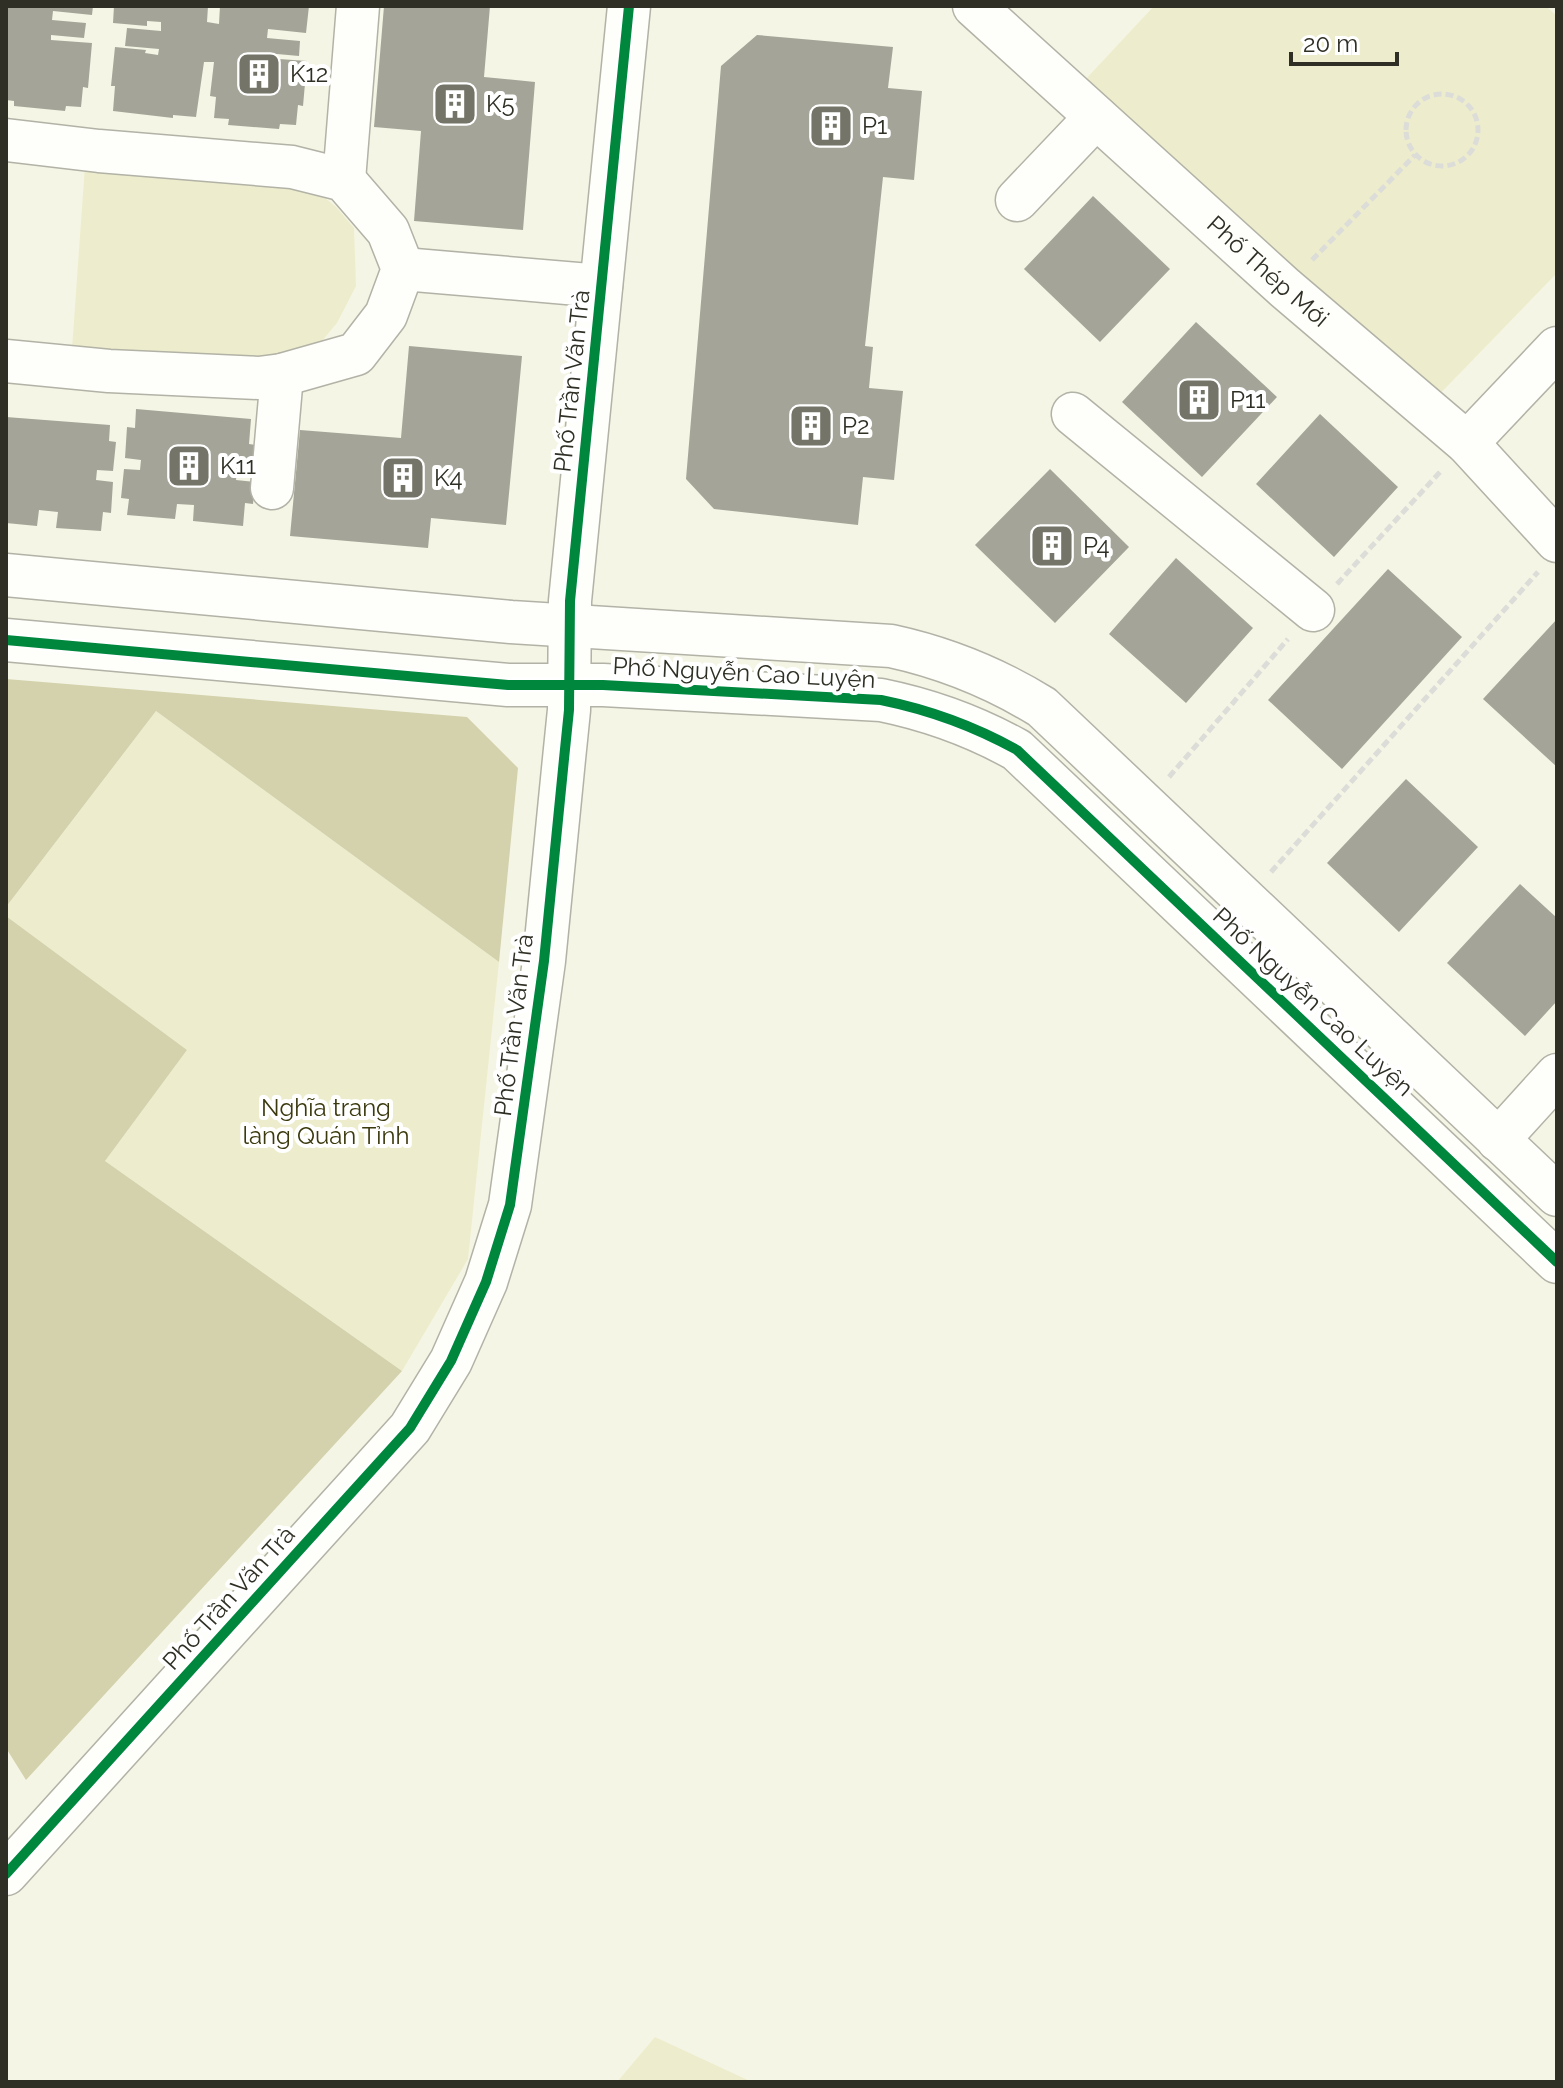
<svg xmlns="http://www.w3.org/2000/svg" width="1563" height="2088" font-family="Raleway,sans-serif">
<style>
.green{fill:#ededcd}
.forest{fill:#d3d2ad}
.building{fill:#a4a498}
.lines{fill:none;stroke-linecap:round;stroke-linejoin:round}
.minor-casing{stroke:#b2b2a6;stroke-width:45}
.path{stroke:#dcdcd8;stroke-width:5;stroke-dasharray:8 4;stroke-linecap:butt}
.minor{stroke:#fefefb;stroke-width:42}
.cycleway-casing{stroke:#fff;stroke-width:15}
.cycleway{stroke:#00873e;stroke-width:10}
.labels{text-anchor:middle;stroke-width:8;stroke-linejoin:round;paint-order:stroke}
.poi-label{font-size:24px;fill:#2f2f25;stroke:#fff;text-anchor:start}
.street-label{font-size:24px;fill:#2f2f25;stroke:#fff}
.park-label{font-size:24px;fill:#3b390e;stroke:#fff}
</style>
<rect width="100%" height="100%" fill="#f5f5e5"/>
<path class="green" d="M1154,6H1546L1557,16V273L1433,401L1084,81Z
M85,165L306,182L336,207L354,228L356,286L337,323L316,348L278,363L72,349Z
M156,711L499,962L468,1259L402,1371L105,1161L187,1050L6,916V907Z
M655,2037L752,2082H617Z"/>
<path class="forest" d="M6,679L467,717L518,768L499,962L156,711L6,907Z
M6,916L187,1050L105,1161L402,1371L26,1780L6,1748Z"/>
<path class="building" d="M6,6H93L92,15L53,11L52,20L86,23L84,38L51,35V40L92,43L88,88L83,87L81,107L66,106L65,111L14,106V101L6,100Z
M114,6H208L207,22L219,24L220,6H309L306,33L268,29L267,38L300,41L299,56L266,53L265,58L307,61L303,106L298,105L296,125L280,124L279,129L228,125L229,119L214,118L216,97L210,96L214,62H204L196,117L173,115V118L113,111L115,86H111L115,47L146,50L145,53L158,55L159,49L125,46L127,28L161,31V22L147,21V26L113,23Z
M384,6H490L484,77L535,82L523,230L414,221L421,131L374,127Z
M757,35L893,47L888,88L922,91L914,180L883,177L865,346L873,347L869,388L903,391L894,480L863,477L858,525L714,509L686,479L721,66Z
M1093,196L1170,269L1100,342L1024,269Z
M1196,322L1277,397L1202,477L1122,402Z
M409,346L522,356L506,525L431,518L428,548L290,536L300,430L401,438Z
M136,409L251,419L249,444L257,445L256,462L238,461L236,480L255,482L253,504L245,503L243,526L193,521L194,505L177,504L175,519L127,515L129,499L121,498L124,469L140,470L141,460L125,458L127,427L135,428Z
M1320,414L1398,487L1334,557L1256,484Z
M6,417L110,425L109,441L116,442L113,471L97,470L96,480L113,482L111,513L103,512L101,531L56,528L58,512L39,510L37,526L6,523Z
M1050,469L1129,547L1055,623L975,545Z
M1176,558L1253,628L1186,703L1109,634Z
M1388,569L1462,637L1342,769L1268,700Z
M1557,619V767L1483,699Z
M1406,779L1478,847L1399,932L1327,863Z
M1520,884L1557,918V1001L1525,1036L1447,963Z"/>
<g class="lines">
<g class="minor-casing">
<g id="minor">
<path id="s1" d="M974,6L1285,288L1467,443L1557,541"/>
<path d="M6,140L99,151L292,167L344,180L388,231L403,269L386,315L356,354L282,375L259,378L109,371L6,361"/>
<path d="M344,180L358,6"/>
<path d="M1017,200L1096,117"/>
<path d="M403,269L601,286"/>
<path d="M1073,414L1313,610"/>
<path d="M1467,443L1557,348"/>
<path d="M272,488L282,375"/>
<path d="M6,575L511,622L891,646C946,658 995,678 1042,707L1557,1195"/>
<path d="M6,640L508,685H603L881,700C930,710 974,726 1017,750L1557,1262"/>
<path d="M1498,1140L1557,1075"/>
<path d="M6,1874L410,1428L451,1361L486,1282L510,1205L544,961L564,759L569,710L570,601L629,6"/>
</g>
</g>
<path class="path" d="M1406 130a36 36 0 1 1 72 0a36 36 0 1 1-72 0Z
M1312,260L1415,155
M1337,584L1441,471
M1169,777L1288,639
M1271,872L1538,572"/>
<use href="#minor" class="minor"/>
<g class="cycleway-casing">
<path id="cycleway" d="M6,640L508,685H603L881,700C930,710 974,726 1017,750L1557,1262
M6,1874L410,1428L451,1361L486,1282L510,1205L544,961L564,759L569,710L570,601L629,6"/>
</g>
<use href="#cycleway" class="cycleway"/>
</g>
<defs>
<g id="building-square" transform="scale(2.3)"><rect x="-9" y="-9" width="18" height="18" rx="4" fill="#747468" stroke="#fff"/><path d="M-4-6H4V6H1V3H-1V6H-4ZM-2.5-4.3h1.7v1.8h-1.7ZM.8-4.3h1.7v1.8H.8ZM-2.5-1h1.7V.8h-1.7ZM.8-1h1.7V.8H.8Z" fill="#fff"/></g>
</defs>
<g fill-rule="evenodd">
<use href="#building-square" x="259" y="74"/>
<use href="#building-square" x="455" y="104"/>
<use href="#building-square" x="831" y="126"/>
<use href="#building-square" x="1199" y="400"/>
<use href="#building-square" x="811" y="426"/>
<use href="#building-square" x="189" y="466"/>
<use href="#building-square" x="403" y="478"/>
<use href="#building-square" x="1052" y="546"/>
</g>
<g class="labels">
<g class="poi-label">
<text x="290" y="82">K12</text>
<text x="486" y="112">K5</text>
<text x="862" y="134">P1</text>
<text x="1230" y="408">P11</text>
<text x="842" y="434">P2</text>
<text x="220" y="474">K11</text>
<text x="434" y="486">K4</text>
<text x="1083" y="554">P4</text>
</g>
<g class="street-label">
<text dy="8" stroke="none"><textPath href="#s1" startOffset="396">Phố Thép Mới</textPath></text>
<text transform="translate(572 381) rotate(-84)" y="8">Phố Trần Văn Trà</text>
<text transform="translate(744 673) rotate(3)" y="8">Phố Nguyễn Cao Luyện</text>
<text transform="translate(1313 1002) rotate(43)" y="8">Phố Nguyễn Cao Luyện</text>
<text transform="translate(514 1025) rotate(-83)" y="8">Phố Trần Văn Trà</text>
<text transform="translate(229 1598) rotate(-48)" y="8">Phố Trần Văn Trà</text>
</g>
<g class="park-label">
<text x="326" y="1116">Nghĩa trang<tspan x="326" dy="28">làng Quán Tỉnh</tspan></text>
</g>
</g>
<rect width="1563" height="2088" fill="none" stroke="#2f2f25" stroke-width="16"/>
<path d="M1291 52v12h106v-12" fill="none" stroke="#2f2f25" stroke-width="4"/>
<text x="1303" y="52" font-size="24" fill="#2f2f25" stroke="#ffffff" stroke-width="6" paint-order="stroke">20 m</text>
</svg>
